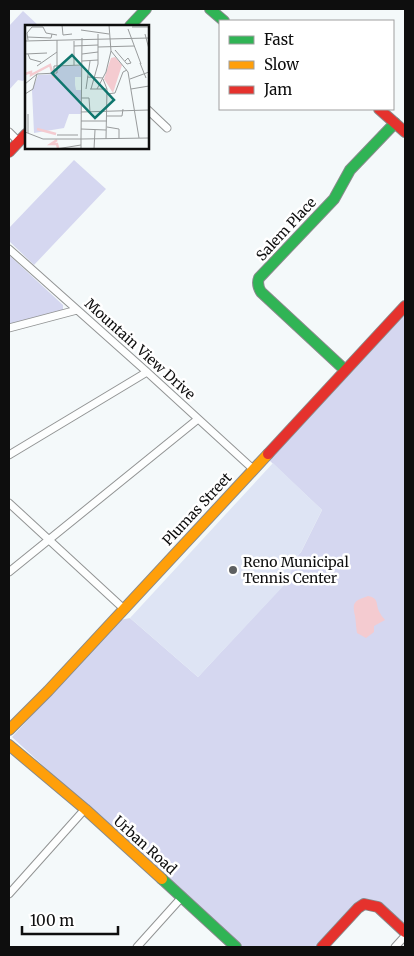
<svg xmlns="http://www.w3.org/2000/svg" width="414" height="956" font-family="Merriweather,serif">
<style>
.green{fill:#d5d7f0}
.pitch{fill:#dee4f4}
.water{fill:#f4cbd0}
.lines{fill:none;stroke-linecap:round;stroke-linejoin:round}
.street-casing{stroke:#929494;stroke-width:9}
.fast-casing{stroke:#888a8b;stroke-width:12}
.slow-casing{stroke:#888a8b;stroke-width:12}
.jam-casing{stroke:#888a8b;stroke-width:12}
.street{stroke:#fdfefe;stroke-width:7}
.fast{stroke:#30b455;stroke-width:10}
.slow{stroke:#ff9f0a;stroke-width:10}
.jam{stroke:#e5322d;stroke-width:10}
.poi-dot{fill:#5e6061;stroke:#fff;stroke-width:2}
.labels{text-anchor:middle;stroke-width:5;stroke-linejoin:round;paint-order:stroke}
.street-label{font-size:14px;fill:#0e0e0e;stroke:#fff}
.poi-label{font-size:14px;fill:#0e0e0e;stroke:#fff;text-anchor:start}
.inset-river{fill:none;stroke:#f4cbd0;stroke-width:2.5}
.inset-road{fill:none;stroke:#989b9c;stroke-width:1}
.view{fill:#0f766e;fill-opacity:0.15;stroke:#0f766e;stroke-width:2.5}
.inset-edge{fill:none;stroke:#0e0e0e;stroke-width:2.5}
</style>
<rect width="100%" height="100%" fill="#f4f9fa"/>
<path class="green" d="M23,11L39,26H26V78L23,81L18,80L9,90V26Z
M74,160L106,189L34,265L9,241V228Z
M9,255L63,305V311L9,326Z
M405,314V928L367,901L318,947H240L12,737L120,620L130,618L198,677L288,580L294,560L301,552L322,510L269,460Z"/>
<path class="pitch" d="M273,463L322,510L301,552L294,560L289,580L198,677L130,618Z"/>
<path class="water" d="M368,596C380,598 375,605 380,613C381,616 384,618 385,620L374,626V632L366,638L357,633C356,628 356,622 355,616C352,602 354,601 368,596Z"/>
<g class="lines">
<g class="street-casing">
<path id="street" d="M148,110L167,128
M9,132L19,142
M9,249L147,372L253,469
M9,328L77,310
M9,455L147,372
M9,503L124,609
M9,572L198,419
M9,894L85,809
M137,947L182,897
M395,947L405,936"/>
</g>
<g class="fast-casing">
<path id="fast" d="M210,9L224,21
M130,26L146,9
M345,370L261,292C258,287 257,283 259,278L334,199L350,170L395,123
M162,879L236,947"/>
</g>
<g class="slow-casing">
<path id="slow" d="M9,730L48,691L268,454
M9,745L85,809L162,879"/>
</g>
<g class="jam-casing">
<path id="jam" d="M379,109L405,132
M9,152L26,134
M268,454L405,306
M322,947L358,908L364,904L378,907L405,932"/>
</g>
<use href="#street" class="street"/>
<use href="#fast" class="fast"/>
<use href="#slow" class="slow"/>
<use href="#jam" class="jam"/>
</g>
<circle class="poi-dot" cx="233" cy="570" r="5"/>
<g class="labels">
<g class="street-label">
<text transform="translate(286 229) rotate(-47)" y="5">Salem Place</text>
<text transform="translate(140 349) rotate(42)" y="5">Mountain View Drive</text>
<text transform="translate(197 509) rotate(-47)" y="5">Plumas Street</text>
<text transform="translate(145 845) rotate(42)" y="5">Urban Road</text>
</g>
<g class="poi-label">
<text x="243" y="567">Reno Municipal<tspan x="243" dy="16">Tennis Center</tspan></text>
</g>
</g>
<g transform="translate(25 25)">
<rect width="124" height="124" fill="#f4f9fa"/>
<path d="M32,41H56V52H50V60L51,65H56V89H44L39,103L9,108L7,65L13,50L31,49Z" fill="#d5d7f0"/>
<path d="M90,32L97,40L88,68L79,54L86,33Z" fill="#f4cbd0"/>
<path class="inset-river" d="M0,49L6,47V50L25,40L29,53M12,104L31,109M32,115L26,119H32L33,123"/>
<path class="inset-road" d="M37,0L38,10L47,9M107,2H124M103,4L116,39M56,5L84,9M120,9L124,24M2,12L26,13L27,9M57,13L56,114L124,113M3,15L2,8L7,2H18L21,8L32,10M0,16L124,13M49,16V40M49,21L73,20M73,22L109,21M90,25L102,39L106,38L103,33L100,36M86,26L103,47L114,113M0,29L22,28M3,29L5,34L16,37M57,29L73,27M57,36L73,35M115,38L121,53M12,41L32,27M29,49V41L57,40M62,52L78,53M78,54L82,64L81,114M105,54L124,47M0,59L12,49L32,48V15M61,64L65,36M65,64H82M66,64L73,39V9M72,64L81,47L86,26L84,0M106,64L124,61M0,69L8,64L12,49M82,69L90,68L98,47L102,45M56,73H64L65,87M56,87L124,85M82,91H97L98,84M56,96H82M82,102L94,104V114M56,104L81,105M0,107L18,114H56V124M3,108V89M32,110H53M31,124L56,120M69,124L70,105"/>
<path class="view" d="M47,30L89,75L70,93L27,48Z"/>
<rect width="124" height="124" class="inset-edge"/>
</g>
<rect width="414" height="956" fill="none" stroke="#0e0e0e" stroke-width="20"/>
<rect x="219" y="20" width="175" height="90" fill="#ffffff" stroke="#9f9f9f"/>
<rect x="229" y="36" width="25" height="8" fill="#30b455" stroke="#9f9f9f"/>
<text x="264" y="45" font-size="15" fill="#0e0e0e">Fast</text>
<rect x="229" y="61" width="25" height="8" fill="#ff9f0a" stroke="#9f9f9f"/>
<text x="264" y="70" font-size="15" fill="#0e0e0e">Slow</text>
<rect x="229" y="86" width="25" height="8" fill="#e5322d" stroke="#9f9f9f"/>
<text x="264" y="95" font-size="15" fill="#0e0e0e">Jam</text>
<path d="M22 926v8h96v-8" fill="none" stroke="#0e0e0e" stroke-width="2.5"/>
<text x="30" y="926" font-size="15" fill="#0e0e0e" stroke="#ffffff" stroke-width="4" paint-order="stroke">100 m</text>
</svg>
